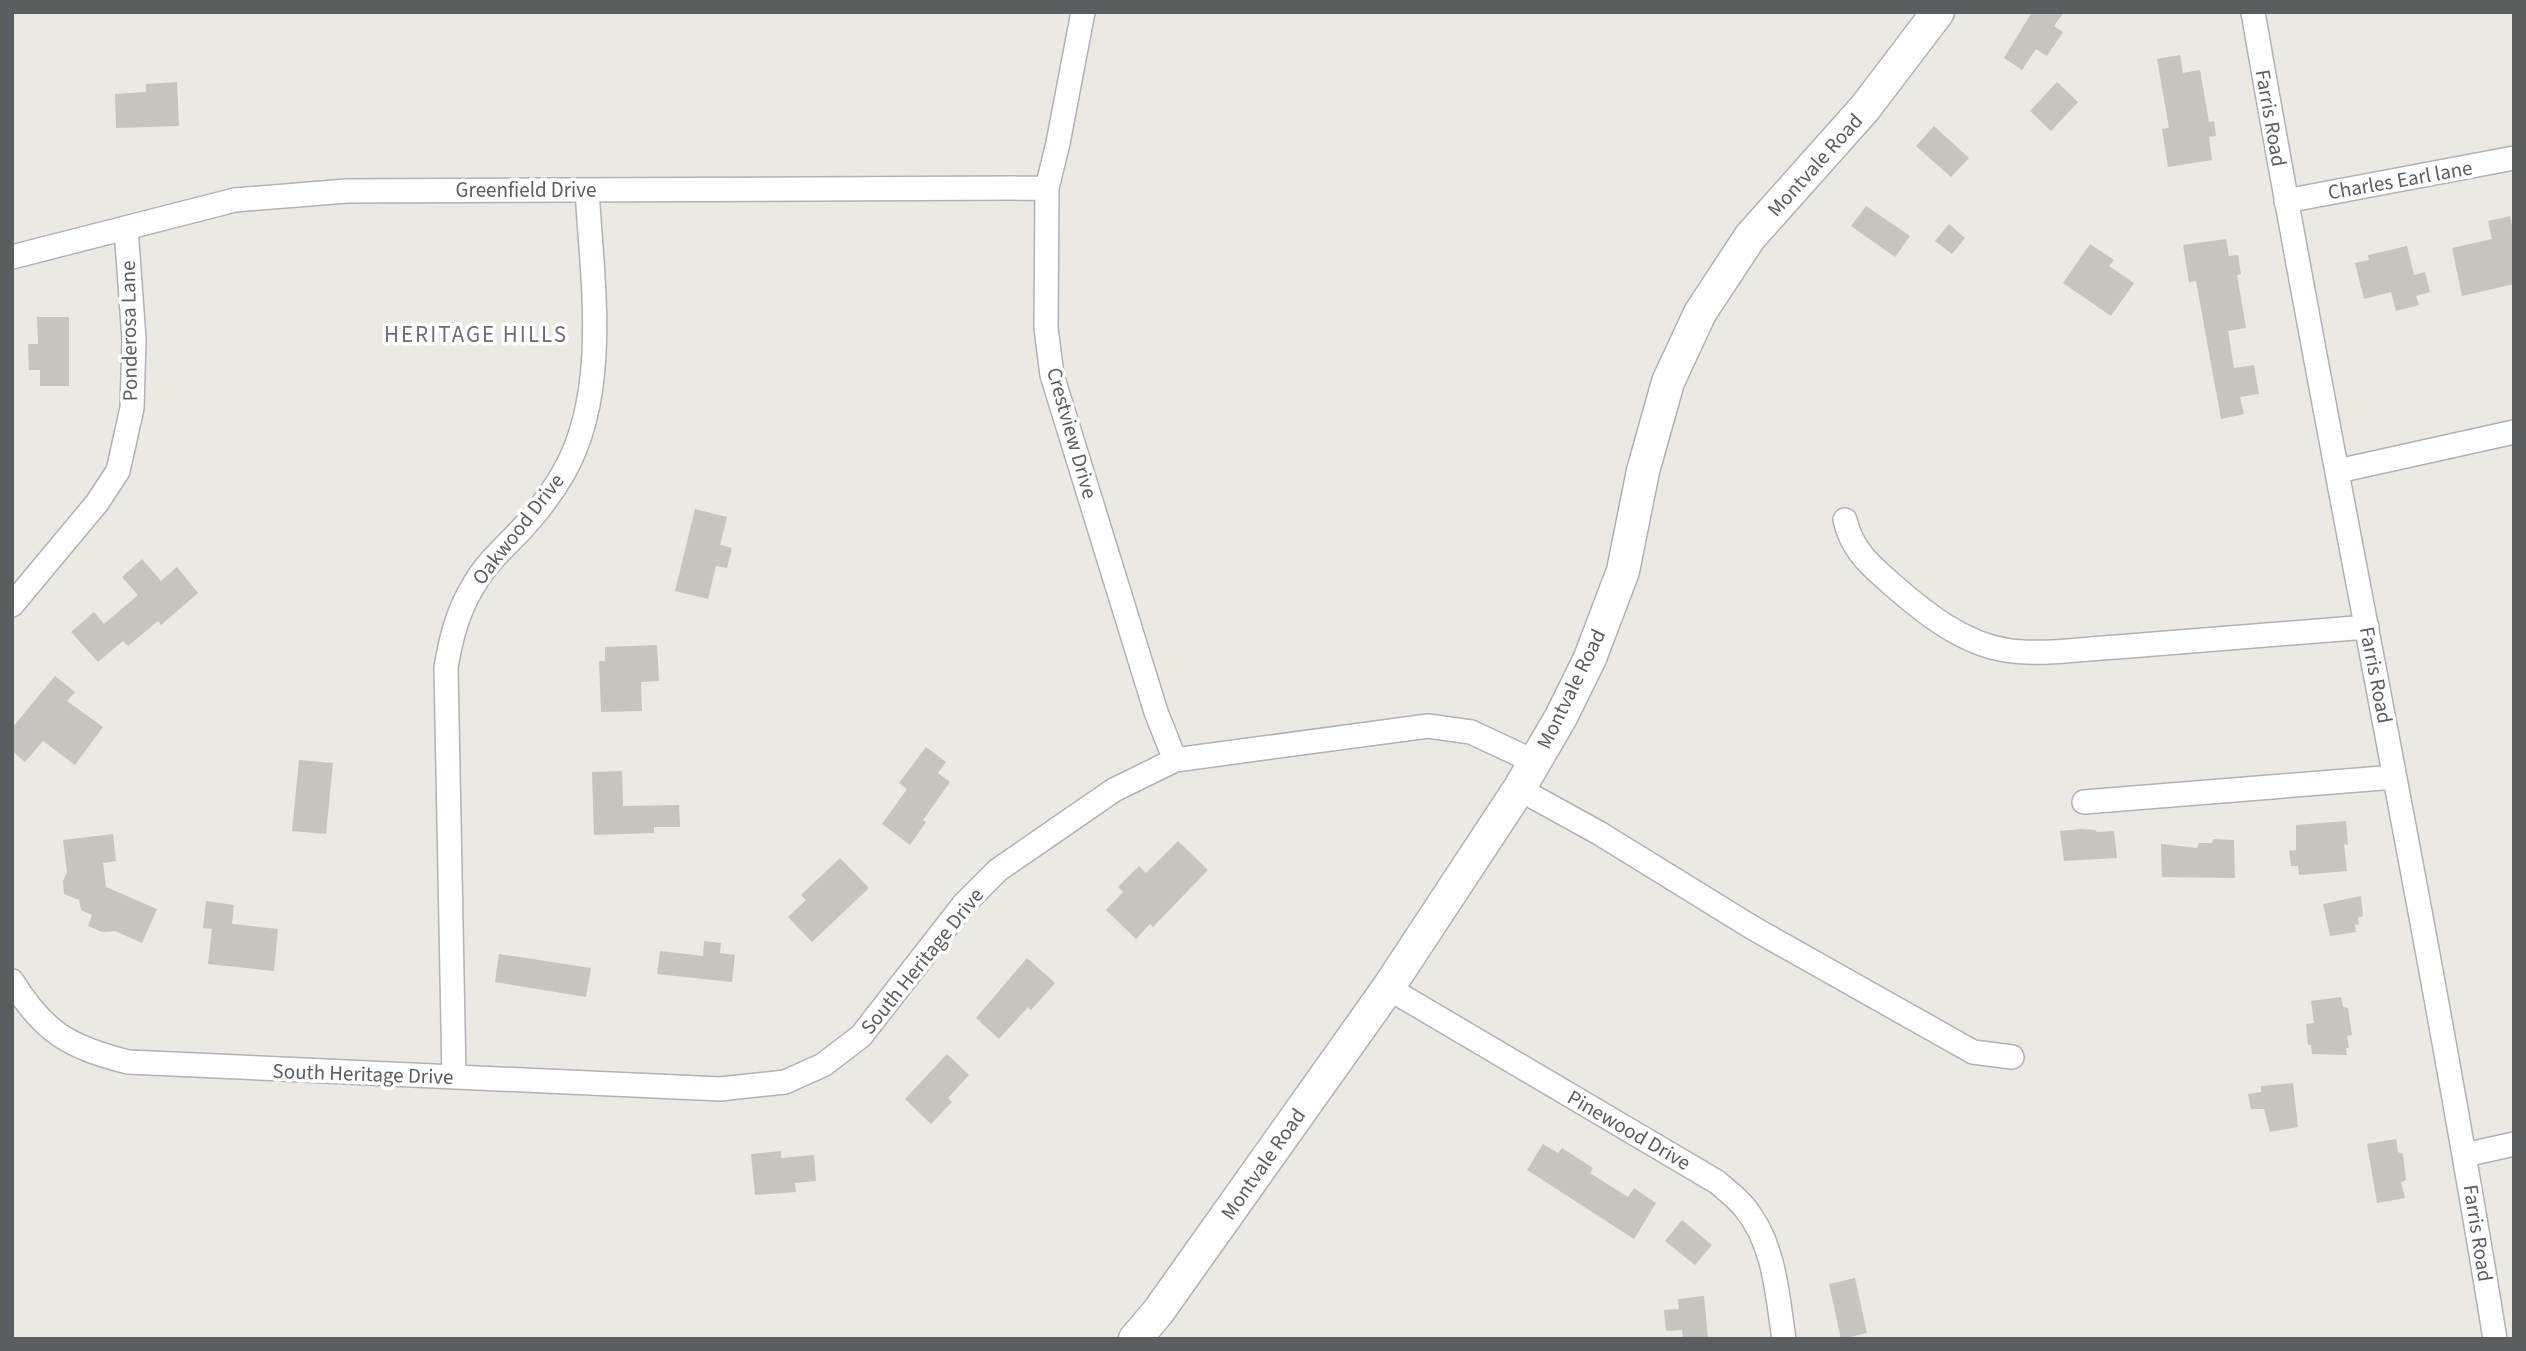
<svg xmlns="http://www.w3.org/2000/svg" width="2526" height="1351" font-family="'Source Sans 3',sans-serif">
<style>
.building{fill:#c7c3be}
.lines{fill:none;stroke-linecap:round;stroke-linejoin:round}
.street-casing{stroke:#afb2b6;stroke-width:26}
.secondary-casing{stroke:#aeb2b6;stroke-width:35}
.street{stroke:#fff;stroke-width:23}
.secondary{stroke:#fff;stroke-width:32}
.labels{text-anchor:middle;stroke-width:7;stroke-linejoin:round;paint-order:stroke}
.street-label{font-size:21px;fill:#5a5e61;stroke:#fff}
.neighbourhood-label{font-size:23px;letter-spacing:2px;fill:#6b6f73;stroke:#fff}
</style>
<rect width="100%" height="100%" fill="#ebe9e2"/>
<path class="building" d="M2032,12H2064L2054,26L2063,32L2047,56L2036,49L2022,70L2004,58Z
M2180,55L2183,73L2200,70L2209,122L2214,121L2216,136L2209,137L2212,160L2168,167L2162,129L2169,128L2157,59Z
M177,82L179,126L116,128L115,94L146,92V84Z
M2057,82L2078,102L2051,131L2030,111Z
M1934,126L1969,158L1951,177L1916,146Z
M1866,206L1910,236L1895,257L1851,226Z
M2510,216L2514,234V284L2462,296L2452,248L2492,239L2488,221Z
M1949,224L1965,238L1952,254L1935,241Z
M2226,239L2229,256L2238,255L2241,274L2237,275L2246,328L2228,331L2234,368L2254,365L2259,394L2240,397L2244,414L2221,419L2196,281L2189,282L2183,245Z
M2090,244L2114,260L2109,266L2134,283L2111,316L2063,283Z
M2407,246L2414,275L2425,272L2430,292L2416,296L2419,305L2396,311L2391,292L2364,299L2355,263L2369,260L2368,255Z
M37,317H69V386H40V370H29L28,344H38Z
M695,509L727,517L720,545L732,548L727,568L716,566L708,599L675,591Z
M142,559L161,581L177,567L198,593L161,625L158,621L128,646L123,641L98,662L71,632L94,612L104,624L138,595L122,577Z
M657,645L659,681L641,682L642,711L601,712L599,661H605V647Z
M55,676L75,692L67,701L103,727L75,765L43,741L25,762L12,751V728Z
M926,747L946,762L938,773L950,782L923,820L926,822L910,845L882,824L907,789L899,783Z
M299,760L333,763L326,834L292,831Z
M622,771L623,806L679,805L680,827H654V833L594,835L592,772Z
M2346,821L2348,845L2344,844L2347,871L2299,875L2298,866H2291L2289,851L2296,850V825Z
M2081,829L2095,830L2097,832L2114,831L2117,858L2064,861L2060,831Z
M113,834L116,861L103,863L106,887L157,909L142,943L115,931L102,932L88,926L92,915L81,910L79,900L64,894L63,881L67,872L63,840Z
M2213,839L2234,840L2235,878L2162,877L2161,844L2197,848L2199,843H2212Z
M1178,841L1208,870L1153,927L1150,924L1136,939L1106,910L1123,892L1118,887L1139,866L1146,873Z
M840,858L869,888L812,942L788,917L806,900L801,895Z
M2361,896L2363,916L2358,918L2359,925L2355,924L2356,932L2330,936L2323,904Z
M206,901L234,905L232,924L278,929L274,971L208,964L212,929L203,928Z
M704,941L721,943L720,953L735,955L732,982L657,974L660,951L703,956Z
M499,954L591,968L586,997L495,982Z
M1027,958L1055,983L1031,1010L1028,1007L999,1039L976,1018Z
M2341,997L2343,1007L2348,1008L2352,1035L2347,1036L2349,1048H2346L2347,1055L2312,1054L2311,1045H2308L2306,1024L2314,1023L2311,1001Z
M947,1054L969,1075L948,1098L952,1102L931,1124L905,1099Z
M2293,1083L2298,1127L2270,1132L2264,1109H2251L2248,1094L2261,1092V1086Z
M2396,1139L2398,1152L2403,1154L2406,1180L2401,1182L2405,1198L2377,1203L2367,1144Z
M1543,1144L1558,1153L1562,1148L1593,1168L1590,1173L1628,1197L1634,1188L1656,1203L1634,1239L1527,1170Z
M781,1151V1158L814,1155L816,1181L795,1183L796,1192L755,1195L751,1154Z
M1682,1220L1712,1245L1695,1265L1665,1241Z
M1855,1278L1867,1333L1841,1339L1829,1284Z
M1704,1296L1708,1339H1683L1682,1330L1666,1331L1664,1310L1679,1309L1678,1299Z"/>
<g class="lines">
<g class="street-casing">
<path id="street" d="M1083,12L1058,143L1047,188L1046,328L1052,375L1156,712L1175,760
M2253,12C2329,455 2423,895 2495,1339
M2286,201L2514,158
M12,257L235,200L347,191L1047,188
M2338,471L2514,432
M1845,520C1852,551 1872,567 1895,587C1926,614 1963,643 2005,650C2041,656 2080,649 2117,647C2200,641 2283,634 2367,627
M12,605L97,503L118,471L132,408L134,339L126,228
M1519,789L1599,833L1753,928L1973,1052L2012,1057
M2084,802L2395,777
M12,981C45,1034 70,1047 128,1062L720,1089L785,1082L823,1065L861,1036L964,904L998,870L1114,790L1175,760L1428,726L1471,732L1535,762
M1388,988L1717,1182C1726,1190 1737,1198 1745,1208C1775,1245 1777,1294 1784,1339
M454,1077L446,668C451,637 458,610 475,583C490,557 515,539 534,515C545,502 556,486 564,472C610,391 592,279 587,190
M2465,1155L2514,1144"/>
</g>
<g class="secondary-casing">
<path id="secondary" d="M1135,1339L1158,1312L1388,988L1519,789L1561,717L1590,658L1623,571L1643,471L1668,382L1700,313L1750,237L1865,108L1938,12"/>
</g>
<use href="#street" class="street"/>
<use href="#secondary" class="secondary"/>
</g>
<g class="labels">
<g class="street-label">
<text transform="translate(2271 118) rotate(80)" y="7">Farris Road</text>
<text transform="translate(1815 165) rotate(-48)" y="7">Montvale Road</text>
<text transform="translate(2400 180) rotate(-10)" y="7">Charles Earl lane</text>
<text x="526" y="197">Greenfield Drive</text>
<text transform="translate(129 331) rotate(-91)" y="7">Ponderosa Lane</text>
<text transform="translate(1072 433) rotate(74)" y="7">Crestview Drive</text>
<text transform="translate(518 529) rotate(-52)" y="7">Oakwood Drive</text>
<text transform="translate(2376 675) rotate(79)" y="7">Farris Road</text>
<text transform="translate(1571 689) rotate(-64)" y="7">Montvale Road</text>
<text transform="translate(922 961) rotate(-51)" y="7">South Heritage Drive</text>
<text transform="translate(363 1074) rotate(2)" y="7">South Heritage Drive</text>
<text transform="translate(1629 1130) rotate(30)" y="7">Pinewood Drive</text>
<text transform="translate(1263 1164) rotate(-55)" y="7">Montvale Road</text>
<text transform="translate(2478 1233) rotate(81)" y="7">Farris Road</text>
</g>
<g class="neighbourhood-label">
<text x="476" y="342">HERITAGE HILLS</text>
</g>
</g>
<rect width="2526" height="1351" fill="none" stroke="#5a5e61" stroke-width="28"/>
</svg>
